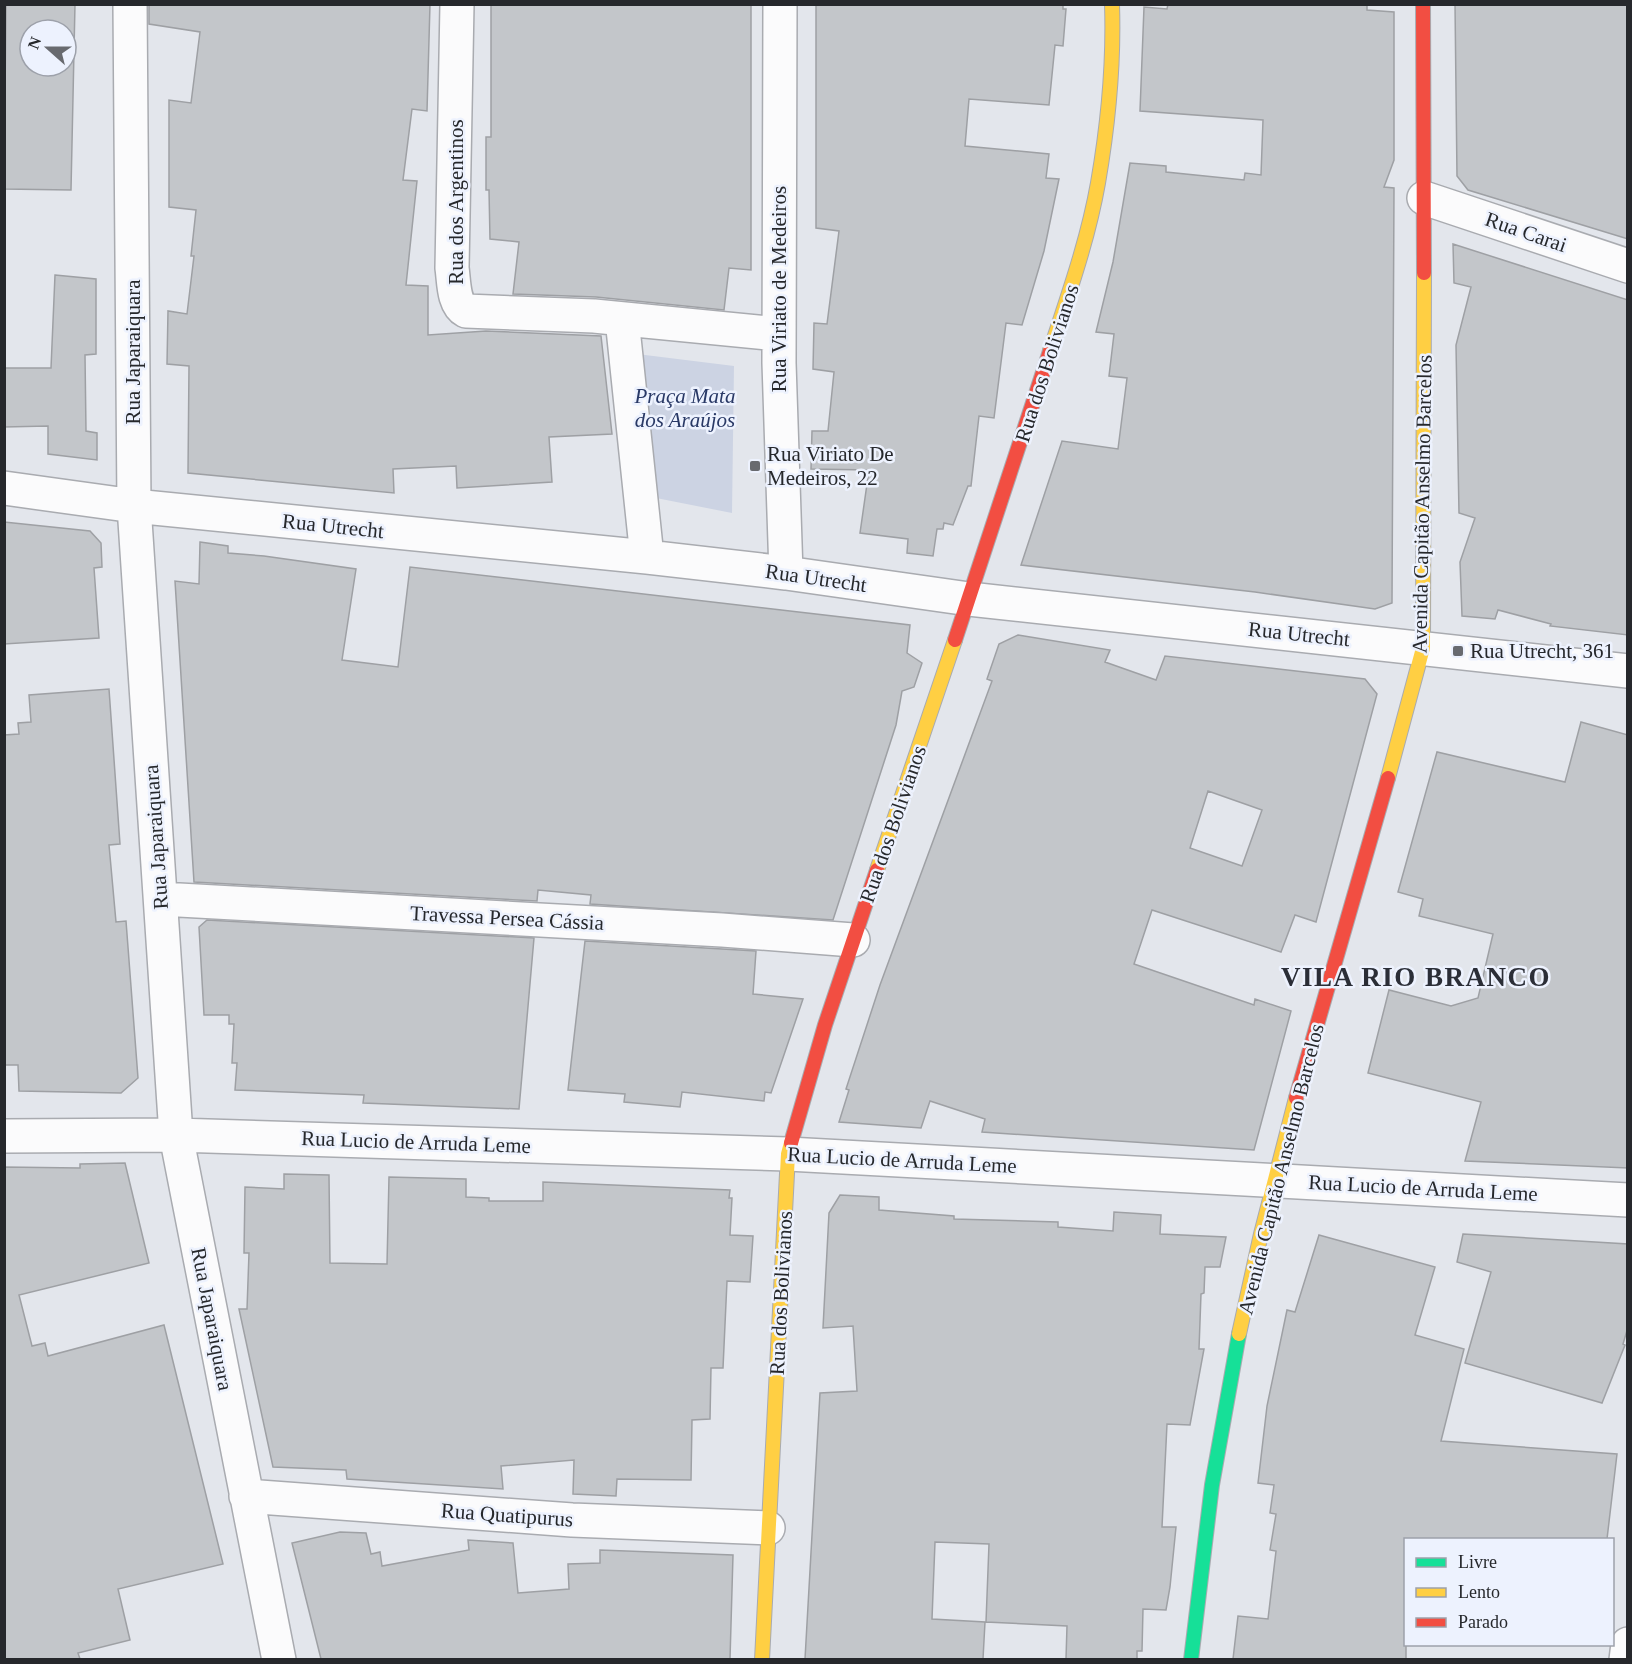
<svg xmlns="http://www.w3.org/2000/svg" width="1632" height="1664" font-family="'Times New Roman',serif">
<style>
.green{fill:#ccd3e3}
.building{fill:#c3c6ca;stroke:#9ea0a4;stroke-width:1.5;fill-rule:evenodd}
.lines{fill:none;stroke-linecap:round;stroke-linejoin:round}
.street-casing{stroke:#a9abb0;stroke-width:36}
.fast-casing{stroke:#a9abb0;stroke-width:16}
.slow-casing{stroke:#a9abb0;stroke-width:16}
.jam-casing{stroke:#a9abb0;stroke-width:16}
.street{stroke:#fbfbfc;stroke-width:33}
.fast{stroke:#16e098;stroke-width:14}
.slow{stroke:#ffcf43;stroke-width:14}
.jam{stroke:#f24e42;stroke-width:14}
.poi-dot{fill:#686a6f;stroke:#edf2fe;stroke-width:2}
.labels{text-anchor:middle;stroke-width:5;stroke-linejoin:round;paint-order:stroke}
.street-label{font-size:21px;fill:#26282c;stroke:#edf2fe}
.park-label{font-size:21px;font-style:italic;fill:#293966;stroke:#edf2fe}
.poi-label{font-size:21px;fill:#26282c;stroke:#edf2fe;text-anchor:start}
.district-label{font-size:27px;font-weight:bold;letter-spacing:1.5px;fill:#2b2e37;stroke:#edf2fe}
</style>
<rect width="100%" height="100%" fill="#e3e6ec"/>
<path class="green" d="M629,353L734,366L732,513L646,496Z"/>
<path class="building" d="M6,4H75L71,190L4,189ZM30,30H66V66H30Z
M149,4H430L427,111L412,109L403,180L417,181L406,285L428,286V335L486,331L601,336L612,434L549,437L552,482L457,488L456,466L393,469L394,493L188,473L189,366L167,364L168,311L187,314L194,256H191L196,210L169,207V100L191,103L200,32L149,24Z
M491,4H751V270L729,268L724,310L596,297L513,294L519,242L490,239L489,190H486V137H491Z
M816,4H1063V9H1066L1063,46L1055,45L1049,105L969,99L965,146L1049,154L1046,178L1059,179L1044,251L1022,325L1006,323L994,418L979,416L971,486H968L953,525L944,523L943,529H937L933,556L907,553L908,539L860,533L869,470L811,469L812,431H828L834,372L813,369L814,323L827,324L839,231L816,228Z
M1168,4H1367V10L1394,12V160L1384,187L1394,188L1392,603L1375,609L1255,592L1021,565L1062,441L1118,449L1127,378L1109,376L1114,334L1096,332L1113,262L1130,163L1166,166V172L1244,180L1245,173L1261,175L1263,120L1140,111L1144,7L1167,9Z
M1455,4H1628V239L1468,190L1457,176Z
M1453,244L1628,300V635L1550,626L1551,624L1498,610L1495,619L1462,616L1460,562L1475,518L1459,513L1456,345L1471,287L1454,283Z
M55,275L96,279V354L85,355L86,431L97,433V460L48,454V426L4,427V368H51Z
M4,522L90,531L101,543L102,567L94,568L99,638L4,644Z
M200,542L228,546V553L264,556L356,569L342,660L398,667L410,567L910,625L907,653L922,663L914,687L902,691L896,725L833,920L590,904L591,895L538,890L537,901L194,882L175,581L199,584Z
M1018,635L1110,650L1105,662L1156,680L1165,656L1365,679L1377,694L1316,922L1295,915L1281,952L1152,910L1134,964L1254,1005L1255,999L1291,1011L1254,1150L982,1132L985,1119L930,1101L921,1128L839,1122L849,1090L846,1089L880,985L992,681L987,679L999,644ZM1208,791L1262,810L1242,866L1190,848Z
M109,689L120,844L109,845L116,922L126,921L138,1078L121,1093L19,1091L18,1065H4V735L19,734L18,723L31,722L29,695Z
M1581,722L1628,735V1168L1465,1161L1481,1102L1368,1073L1389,990L1451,1006L1478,998L1493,934L1419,916L1423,899L1398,892L1437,752L1565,782Z
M207,920L534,938L519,1109L363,1103L364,1095L235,1090L237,1063H232L234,1024H229V1015H204L199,927Z
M585,941L756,951L753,994L803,999L771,1093L765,1092L764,1101L682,1092L680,1107L624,1102L625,1094L568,1090Z
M125,1163L149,1263L19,1295L32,1346L45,1343L48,1356L164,1325L223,1564L118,1589L130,1640L78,1653L80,1659H4V1167L80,1168V1164Z
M284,1174L329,1175L330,1263L387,1264L389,1177L466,1179V1197L489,1198V1201H543V1182L730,1190L729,1198H732L730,1235L753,1236L750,1282L727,1281L723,1368H711L710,1419L692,1420L691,1480L617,1479L616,1496L573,1494L574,1460L501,1466L503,1489L347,1479L346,1470L273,1467L239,1309H247L249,1253H244L245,1187L284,1189Z
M840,1195L879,1197V1210L954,1216V1219L1058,1222V1227L1113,1231L1114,1212L1161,1215L1160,1234L1226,1237L1220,1267H1205L1204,1293L1201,1294L1199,1349H1204L1190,1425L1167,1424L1162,1527H1176L1170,1587L1166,1610L1143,1609L1142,1651H1137V1659H1066L1067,1626L986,1622L989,1544L935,1542L932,1619L985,1622L983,1659H805L820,1393L857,1391L853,1326L823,1328L829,1213Z
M1463,1234L1628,1244V1327L1623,1344L1625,1345L1602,1403L1465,1363L1491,1272L1457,1262Z
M1319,1235L1435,1267L1415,1335L1464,1349L1441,1441L1617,1454L1607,1539H1406V1659H1233L1238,1616L1268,1619L1276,1551L1270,1550L1276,1514L1270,1513L1274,1485L1258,1483L1267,1406L1287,1310L1295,1312Z
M340,1532L366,1533L371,1554L380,1552L382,1566L469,1550L468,1540L513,1543L518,1593L569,1589L568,1564L600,1563V1550L733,1555L730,1659H321L292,1543Z"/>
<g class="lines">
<g class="street-casing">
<path id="street" d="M130,4L134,506L176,1135L279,1660
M457,4L452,268C454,281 453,304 466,311L594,316L778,334
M780,4L779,363L786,573
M1424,198L1628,266
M622,319L647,557
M4,488L134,506L647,557L786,573L969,599L1628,671
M161,899L722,930L853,940
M4,1136L176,1135L788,1154L1628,1200
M246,1496L572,1520L768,1528
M1626,1660L1628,1644"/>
</g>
<g class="fast-casing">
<path id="fast" d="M1191,1660L1212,1485L1239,1334"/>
</g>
<g class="slow-casing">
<path id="slow" d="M1050,351C1068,296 1088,240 1098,183C1108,125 1114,63 1112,4
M1388,778L1423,648L1424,273
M877,870L955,640
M1239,1334L1261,1234L1296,1098
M762,1660L788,1154L791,1143"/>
</g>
<g class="jam-casing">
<path id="jam" d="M1423,4L1424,273
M955,640L1050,351
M1296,1098L1388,778
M791,1143L825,1025L877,870"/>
</g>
<use href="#street" class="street"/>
<use href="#fast" class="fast"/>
<use href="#slow" class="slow"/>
<use href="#jam" class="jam"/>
</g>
<g class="poi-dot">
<rect x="749" y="460" width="12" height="12" rx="3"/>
<rect x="1452" y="645" width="12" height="12" rx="3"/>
</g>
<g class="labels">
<g class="street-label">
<text transform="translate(456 202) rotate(-90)" y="7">Rua dos Argentinos</text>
<text transform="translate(1526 232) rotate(19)" y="7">Rua Carai</text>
<text transform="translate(779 289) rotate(-90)" y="7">Rua Viriato de Medeiros</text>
<text transform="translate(133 352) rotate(-90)" y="7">Rua Japaraiquara</text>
<text transform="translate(1047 363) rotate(-72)" y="7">Rua dos Bolivianos</text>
<text transform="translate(1422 504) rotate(-89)" y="7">Avenida Capitão Anselmo Barcelos</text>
<text transform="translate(333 526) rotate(6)" y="7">Rua Utrecht</text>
<text transform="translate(816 578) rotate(8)" y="7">Rua Utrecht</text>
<text transform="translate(1299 634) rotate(6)" y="7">Rua Utrecht</text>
<text transform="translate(893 824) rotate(-71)" y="7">Rua dos Bolivianos</text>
<text transform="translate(156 837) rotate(-94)" y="7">Rua Japaraiquara</text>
<text transform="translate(507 918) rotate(3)" y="7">Travessa Persea Cássia</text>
<text transform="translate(416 1142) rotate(2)" y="7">Rua Lucio de Arruda Leme</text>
<text transform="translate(902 1160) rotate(3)" y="7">Rua Lucio de Arruda Leme</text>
<text transform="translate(1281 1169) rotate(-76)" y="7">Avenida Capitão Anselmo Barcelos</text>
<text transform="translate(1423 1188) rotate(3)" y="7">Rua Lucio de Arruda Leme</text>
<text transform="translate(781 1293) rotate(-87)" y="7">Rua dos Bolivianos</text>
<text transform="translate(212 1319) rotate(79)" y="7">Rua Japaraiquara</text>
<text transform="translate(507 1515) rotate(4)" y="7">Rua Quatipurus</text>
</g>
<g class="park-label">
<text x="685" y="403">Praça Mata<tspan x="685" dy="24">dos Araújos</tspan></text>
</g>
<g class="poi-label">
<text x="767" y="461">Rua Viriato De<tspan x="767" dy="24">Medeiros, 22</tspan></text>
<text x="1470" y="658">Rua Utrecht, 361</text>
</g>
<g class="district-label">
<text x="1416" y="986">VILA RIO BRANCO</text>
</g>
</g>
<rect width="1632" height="1664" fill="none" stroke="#26282c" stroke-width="12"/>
<rect x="1404" y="1538" width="210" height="108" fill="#edf2fe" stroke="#9da1aa" stroke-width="1.5"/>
<rect x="1416" y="1558" width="30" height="9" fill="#16e098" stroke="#9da1aa" stroke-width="1.5"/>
<text x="1458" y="1568" font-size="18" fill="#26282c">Livre</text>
<rect x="1416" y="1588" width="30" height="9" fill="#ffcf43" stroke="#9da1aa" stroke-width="1.5"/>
<text x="1458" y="1598" font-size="18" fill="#26282c">Lento</text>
<rect x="1416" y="1618" width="30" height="9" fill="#f24e42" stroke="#9da1aa" stroke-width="1.5"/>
<text x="1458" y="1628" font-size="18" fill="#26282c">Parado</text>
<g transform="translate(48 48) rotate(291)"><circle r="28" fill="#edf2fe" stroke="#9da1aa" stroke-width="1.5"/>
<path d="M0-4.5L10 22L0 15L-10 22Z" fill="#686a6f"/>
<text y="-9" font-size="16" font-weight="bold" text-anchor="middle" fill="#26282c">N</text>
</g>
</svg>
